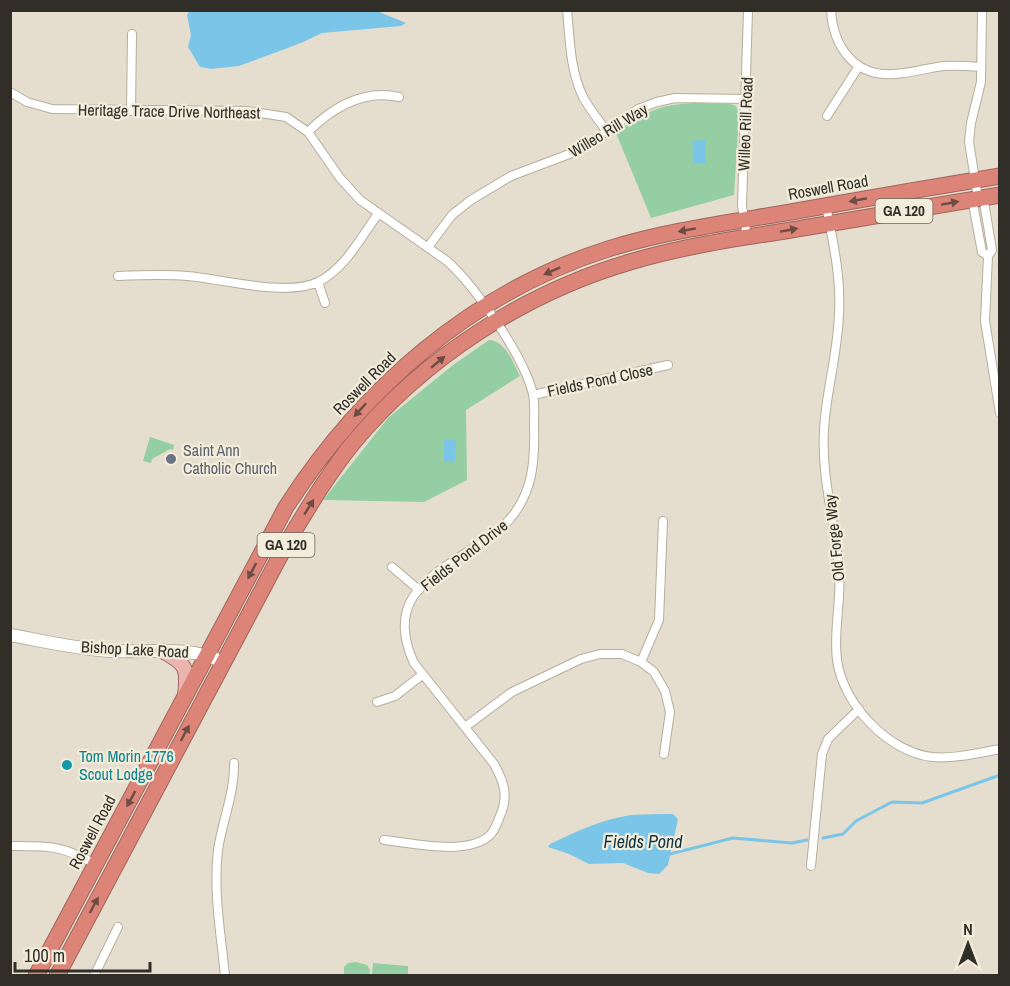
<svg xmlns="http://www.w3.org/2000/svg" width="1010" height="986" font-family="'Archivo Narrow',sans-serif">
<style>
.green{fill:#94cea2}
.water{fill:#7bc6e8}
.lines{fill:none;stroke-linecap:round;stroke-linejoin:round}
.stream{stroke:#7bc6e8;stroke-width:3}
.street-casing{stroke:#b5ae9e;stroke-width:10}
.secondary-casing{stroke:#b5ae9e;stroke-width:14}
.primary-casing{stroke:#a0665c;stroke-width:16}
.highway-casing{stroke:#a0665c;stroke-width:17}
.street{stroke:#fff;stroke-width:8}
.secondary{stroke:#fff;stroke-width:12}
.primary{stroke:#ebb5af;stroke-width:14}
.highway{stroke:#dd8479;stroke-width:15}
.oneway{fill:#6d4c44}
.worship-dot{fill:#6b7280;stroke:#f2ecdb;stroke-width:2}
.culture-dot{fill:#0f9aa8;stroke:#f2ecdb;stroke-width:2}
.labels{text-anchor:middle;stroke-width:4.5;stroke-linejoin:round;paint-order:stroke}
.shield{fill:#f2ecdb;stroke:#6a675d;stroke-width:1.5}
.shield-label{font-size:15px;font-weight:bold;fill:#302e27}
.street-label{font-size:16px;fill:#302e27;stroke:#f2ecdb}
.worship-label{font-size:16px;fill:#5b616d;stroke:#f2ecdb;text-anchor:start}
.culture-label{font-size:16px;fill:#0d838f;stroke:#f2ecdb;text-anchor:start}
.water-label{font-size:18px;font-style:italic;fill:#123543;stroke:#f2ecdb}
</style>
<rect width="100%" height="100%" fill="#e5dece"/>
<path class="green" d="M694,103L730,104L736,106L739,115L734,195L651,218L616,133C644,112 658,105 694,103Z
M489,340C506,341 513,363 520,376L466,410L467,480L424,502L323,500L388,418L453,365Z
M150,437L174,445L173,450L170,449L152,459L151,463L143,461Z
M356,962L367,965L370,970L369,975H344V967L348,963Z
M373,963L408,966V975H372Z"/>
<path class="water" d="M190,10L377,11L406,23L401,26L322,33L301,43L239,66L211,69L200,67L188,47L191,35L187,15Z
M705,140L706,163L694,164L692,141Z
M444,440H456L455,462H444Z
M673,814L678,819L668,865L659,874L648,873L623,863L589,864L569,854L548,847L550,844C575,832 603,819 631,815C645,814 659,814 673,814Z"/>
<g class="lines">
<path class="stream" d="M823,838L843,834L856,821L892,802L922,803L1000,775
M670,854L733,838L792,843L807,840"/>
<g class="street-casing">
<path id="street" d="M567,10C570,40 570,70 583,97C590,110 599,120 607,132
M831,10C833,46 854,77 894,74C911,73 927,68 944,66C956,65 969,66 981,67
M982,10L981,82L971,123L969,142L978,198L984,202L992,250L988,256L985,321L1000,413
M10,92L27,102L52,109L247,111L286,117L308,132L340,178L360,200L447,261C476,287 524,357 533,394C535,405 534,416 534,426C535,461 533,493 509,520C482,550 436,563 413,597C400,617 404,642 414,663L494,764C504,782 509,796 500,816C497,823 495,831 489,836C466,856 412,843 384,840
M131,111L132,34
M827,116L859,66
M308,132C333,107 363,89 399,97
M977,199L973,204L982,252L988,256
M826,206C833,241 841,277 839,313C838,353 826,391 824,430C821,476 835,523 839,569C842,599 833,630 837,660C843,704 888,752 932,757C954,759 978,753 1000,749
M747,237L742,206L748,10
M428,247L452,215L471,200L511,176L580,150L638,109L657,102L675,98L746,99
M118,276C141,275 164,274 187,276C223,279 286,297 318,282C345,269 361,237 378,214
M318,282L325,303
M533,395L668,365
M392,567L419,590
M641,662L659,620L663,521
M377,702L395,696L422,675
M465,727L512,692L581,659L600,654H622L641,662L654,672L665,691L670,712L664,754
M10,846C49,846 61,845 95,864
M811,866L822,754L828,739L859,709
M94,976L118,927
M225,976C221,934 213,892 218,850C222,821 235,793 234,763"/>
</g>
<g class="secondary-casing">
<path id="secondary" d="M10,635C43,641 77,649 110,651C149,653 188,645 223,662"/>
</g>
<g class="primary-casing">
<path id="primary" d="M162,651C187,664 188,668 185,696"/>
</g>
<g class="highway-casing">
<path id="highway" d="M36,976L286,507C362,389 472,292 608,249C666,231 726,223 785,213C857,200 928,188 1000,176
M57,976L288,541C308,508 328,474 353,443C424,358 524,293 630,262C680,247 733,239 785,231C857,219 928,207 1000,195"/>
</g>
<use href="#street" class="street"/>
<use href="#secondary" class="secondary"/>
<use href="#primary" class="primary"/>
<use href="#highway" class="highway"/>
</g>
<defs><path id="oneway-solid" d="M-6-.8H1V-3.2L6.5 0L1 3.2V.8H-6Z" transform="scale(1.5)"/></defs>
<g class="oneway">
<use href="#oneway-solid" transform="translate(858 200) rotate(170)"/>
<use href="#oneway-solid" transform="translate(950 203) rotate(-10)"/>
<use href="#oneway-solid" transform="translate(687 230) rotate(170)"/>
<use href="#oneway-solid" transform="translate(789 230) rotate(-10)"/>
<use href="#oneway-solid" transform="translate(552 271) rotate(156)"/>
<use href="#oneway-solid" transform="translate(438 362) rotate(-40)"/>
<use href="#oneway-solid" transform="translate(360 410) rotate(132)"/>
<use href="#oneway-solid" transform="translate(309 507) rotate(-58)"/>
<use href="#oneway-solid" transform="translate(252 571) rotate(118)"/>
<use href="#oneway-solid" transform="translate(185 733) rotate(-62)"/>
<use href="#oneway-solid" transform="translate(131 799) rotate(118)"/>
<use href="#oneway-solid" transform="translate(94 905) rotate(-62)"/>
</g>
<circle class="worship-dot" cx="171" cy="459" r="6"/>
<circle class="culture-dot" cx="67" cy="765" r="6"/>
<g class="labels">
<g class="shield">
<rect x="875.5" y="199" width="57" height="24" rx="4.5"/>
<rect x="257.5" y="533" width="57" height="24" rx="4.5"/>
</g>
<g class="shield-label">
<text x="904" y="216">GA 120</text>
<text x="286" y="550">GA 120</text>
</g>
<g class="street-label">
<text transform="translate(169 111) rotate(1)" y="6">Heritage Trace Drive Northeast</text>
<text transform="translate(745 124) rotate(-88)" y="6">Willeo Rill Road</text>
<text transform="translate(608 130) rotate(-31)" y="6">Willeo Rill Way</text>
<text transform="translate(828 187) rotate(-10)" y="6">Roswell Road</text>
<text transform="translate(600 380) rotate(-12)" y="6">Fields Pond Close</text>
<text transform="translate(364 383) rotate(-45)" y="6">Roswell Road</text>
<text transform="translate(834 538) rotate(-96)" y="6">Old Forge Way</text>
<text transform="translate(464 555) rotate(-38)" y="6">Fields Pond Drive</text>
<text transform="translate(135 649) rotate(3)" y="6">Bishop Lake Road</text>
<text transform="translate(92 832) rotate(-62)" y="6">Roswell Road</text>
</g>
<g class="worship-label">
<text x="183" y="456">Saint Ann<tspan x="183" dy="18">Catholic Church</tspan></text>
</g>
<g class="culture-label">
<text x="79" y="762">Tom Morin 1776<tspan x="79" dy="18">Scout Lodge</tspan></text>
</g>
<g class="water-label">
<text x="643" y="848">Fields Pond</text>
</g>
</g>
<rect width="1010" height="986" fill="none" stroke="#302e27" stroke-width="24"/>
<g transform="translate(968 944)" stroke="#f2ecdb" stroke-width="4.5" paint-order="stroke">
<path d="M0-4.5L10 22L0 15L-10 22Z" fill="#302e27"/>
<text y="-9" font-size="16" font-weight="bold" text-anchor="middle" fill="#302e27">N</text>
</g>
<path d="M15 962v9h135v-9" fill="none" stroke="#302e27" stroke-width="3"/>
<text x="24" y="962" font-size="18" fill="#302e27" stroke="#f2ecdb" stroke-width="4.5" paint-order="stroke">100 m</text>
</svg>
